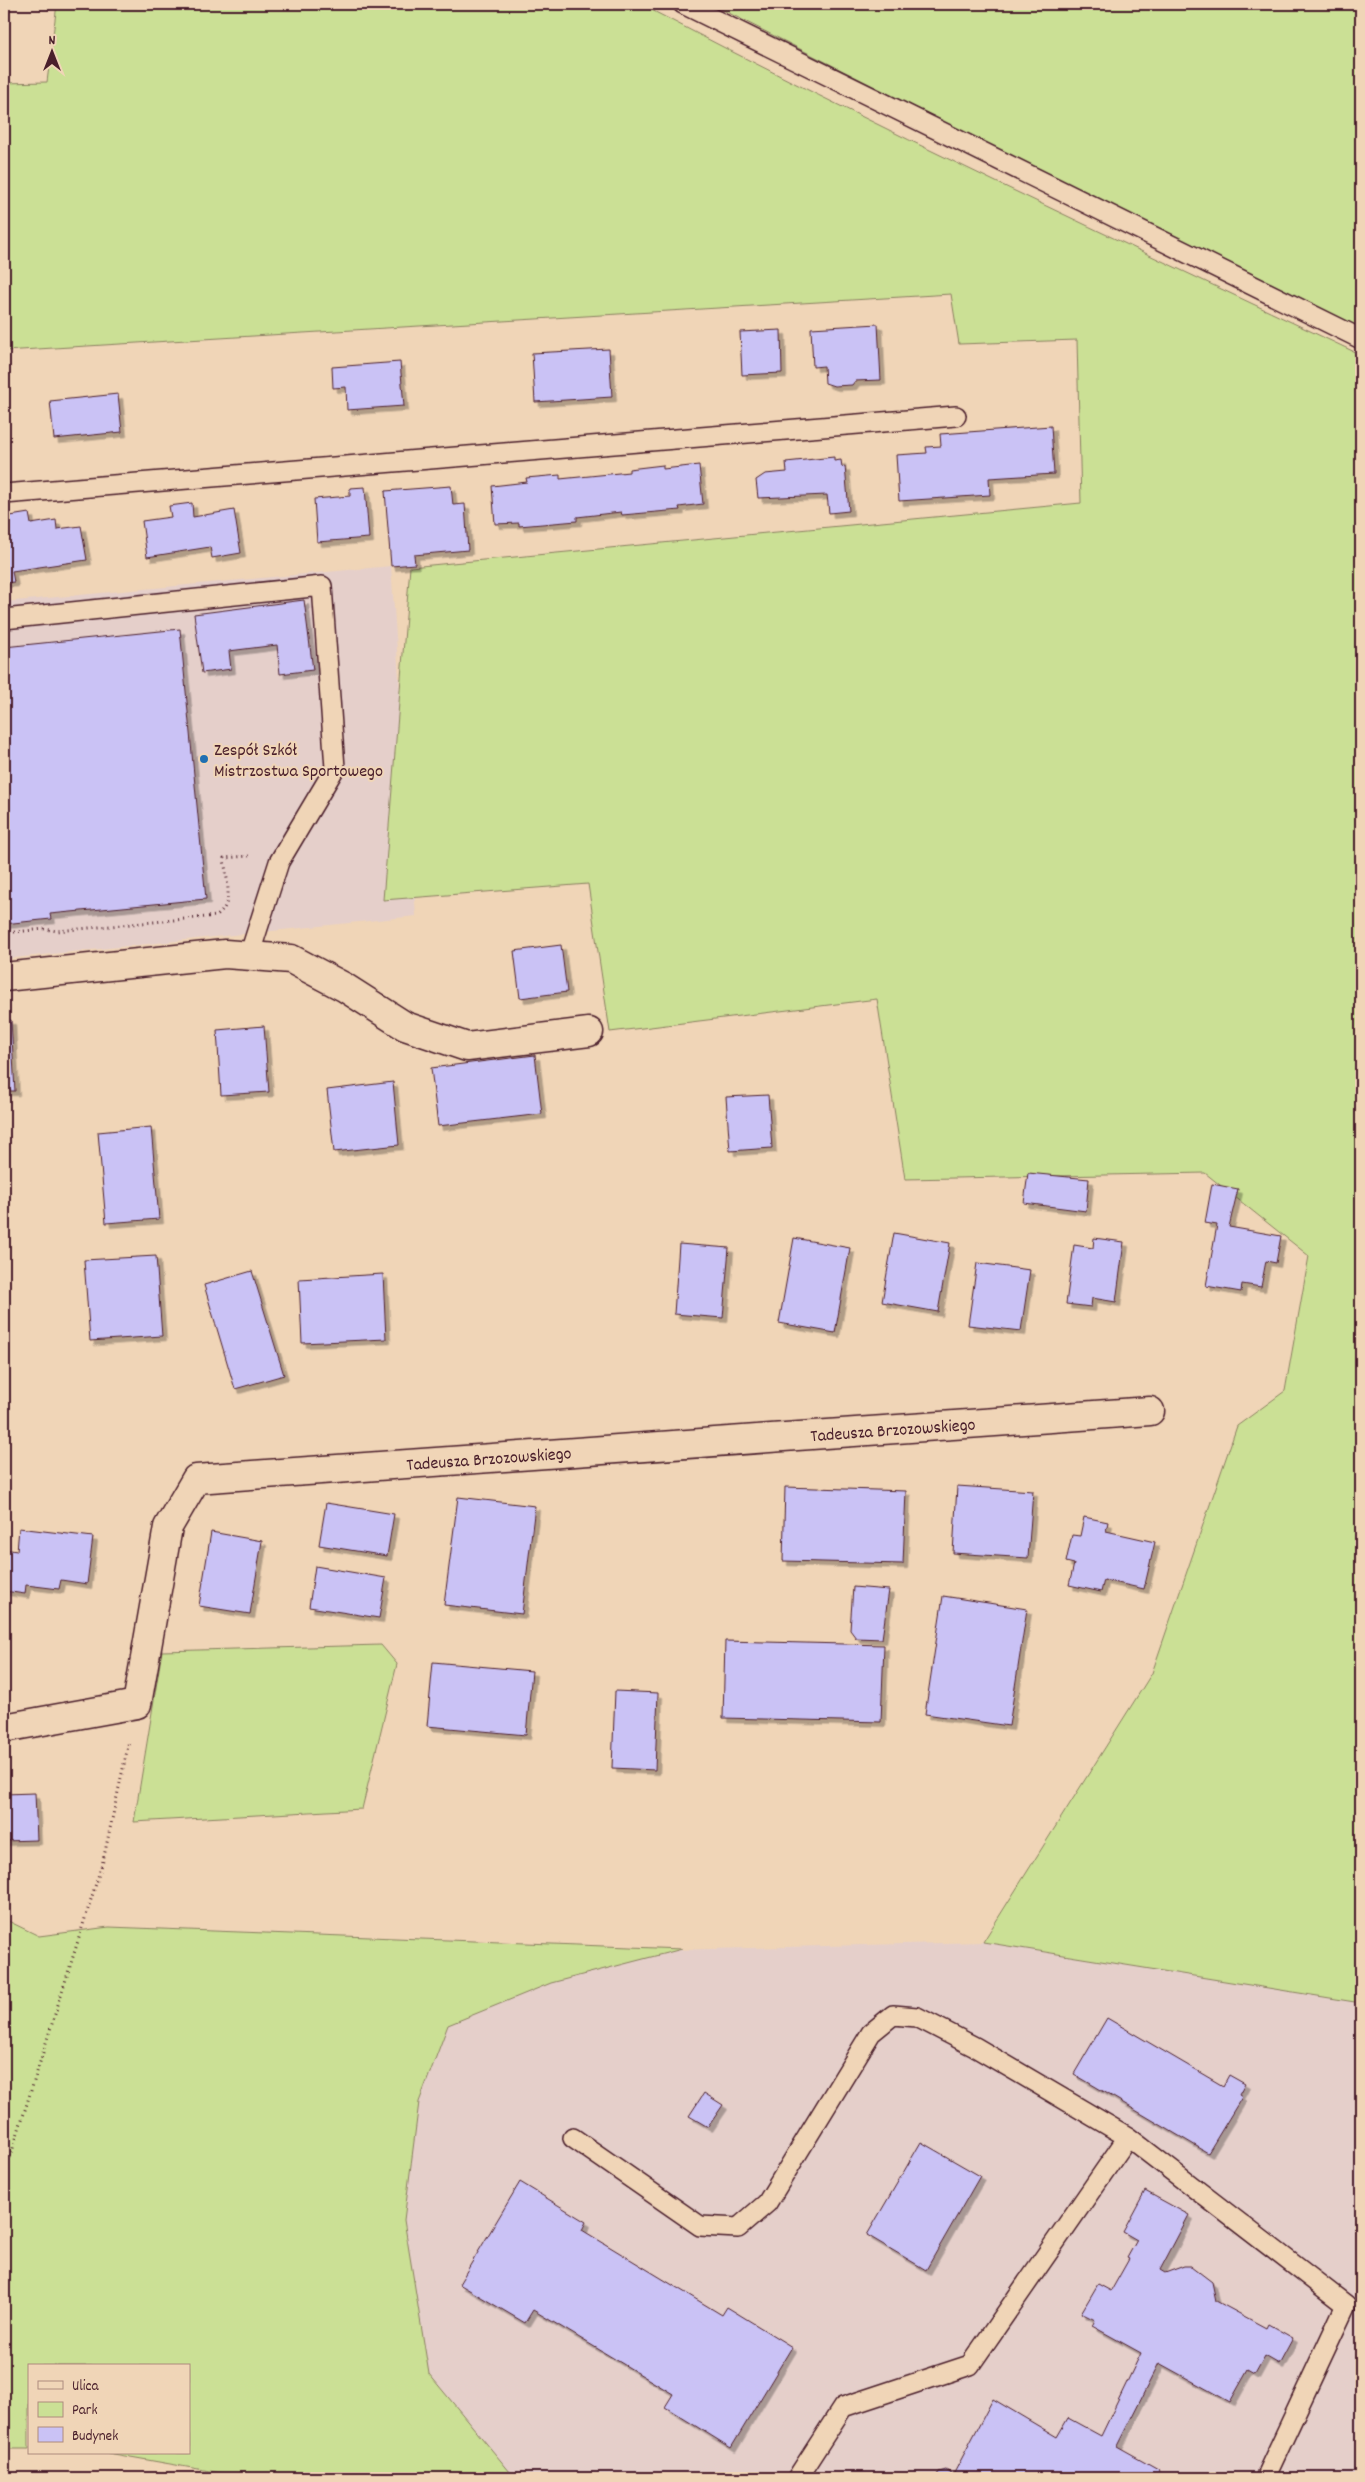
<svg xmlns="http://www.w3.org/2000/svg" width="1365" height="2482" font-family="Dekko,sans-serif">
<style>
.built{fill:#e5cfca}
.green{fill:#cbe095;stroke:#8a8060}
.building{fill:#cac2f5;stroke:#4a1f2b;filter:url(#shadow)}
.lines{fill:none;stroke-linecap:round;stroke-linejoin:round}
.service-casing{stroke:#4a1f2b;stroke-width:22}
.minor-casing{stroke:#4a1f2b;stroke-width:31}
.path{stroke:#4a1f2b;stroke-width:3;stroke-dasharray:1 4;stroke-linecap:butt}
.service{stroke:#f0d5b7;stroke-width:19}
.minor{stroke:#f0d5b7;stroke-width:28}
.poi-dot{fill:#1f6fb2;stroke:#f0d5b7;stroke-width:2}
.labels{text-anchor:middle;stroke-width:4;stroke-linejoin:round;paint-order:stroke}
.poi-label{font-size:18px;fill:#4a1f2b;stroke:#f0d5b7;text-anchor:start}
.street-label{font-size:18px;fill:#4a1f2b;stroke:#f0d5b7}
</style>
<defs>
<filter id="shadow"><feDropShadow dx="4.5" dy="4.5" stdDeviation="0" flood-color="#0004"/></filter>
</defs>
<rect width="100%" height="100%" fill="#f0d5b7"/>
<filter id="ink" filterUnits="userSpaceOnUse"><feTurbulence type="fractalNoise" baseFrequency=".02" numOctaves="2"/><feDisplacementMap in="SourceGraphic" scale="10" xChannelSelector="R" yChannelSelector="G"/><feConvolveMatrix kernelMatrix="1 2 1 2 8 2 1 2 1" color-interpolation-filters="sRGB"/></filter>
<g filter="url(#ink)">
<path class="built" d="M391,566L416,916L4,959V602Z
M983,1942L1361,2003V2478H414L189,2453L432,1956Z"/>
<path class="green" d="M57,4H640C876,128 1120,241 1361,355V2003L983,1942L1152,1673L1237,1426L1285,1391L1309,1256L1205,1173L905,1179L877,999L610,1032L588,884L383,900L410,567L1081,503L1077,340L959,344L951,294L4,351V83L47,82Z
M711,4H1361V328L954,127Z
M381,1645L397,1664L362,1809L134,1822L162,1651Z
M4,1919L39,1936L109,1927L682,1949L551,1983L448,2025L419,2102L404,2220L429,2374L515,2478H249L108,2453H189V2366H29V2449H4Z"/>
<path class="building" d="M878,324L881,380L855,381L852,385L834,386L825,383L824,366L813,367L811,328Z
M781,330L782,373L742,375L740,332Z
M609,349L612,397L535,402L532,353Z
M400,362L404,406L347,410L346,387L333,388L332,367Z
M118,394L122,432L54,439L50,401Z
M1051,426L1054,474L989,478L990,495L899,501L896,455L927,453L926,447L941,446L940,434Z
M834,457V461L841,460L842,467L845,466L849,511L829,513L827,495L758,498L756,480L765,474L787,472L786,462Z
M663,465V469L699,465L703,504L679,507L680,510L622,515L621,512L577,517V521L519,526V523L495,524L492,486L527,482L526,478L560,475V479L629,472V469Z
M451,486L453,505L465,504L468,550L414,555L415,564L391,566L385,491Z
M365,487L369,538L317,542L314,499L350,496V488Z
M192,503L193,517L234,510L241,553L212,558L210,547L147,557L142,521L171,517L169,506Z
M29,513L31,524L56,520L57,529L81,526L87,560L12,571L14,582L4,583V517Z
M304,600L313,670L280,674L277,645L229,651L231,669L202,673L194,614Z
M180,629L206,899L50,914L51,919L4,924V647Z
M561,945L567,992L520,998L514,951Z
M4,1020H11L15,1091H4Z
M264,1026L269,1092L221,1095L217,1030Z
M535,1055L542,1114L438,1126L431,1068Z
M393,1082L399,1145L334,1152L327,1090Z
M768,1095L772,1148L730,1151L726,1097Z
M151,1127L159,1219L106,1223L98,1132Z
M1028,1173L1089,1179L1086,1211L1024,1203Z
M1212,1184L1238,1189L1229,1227L1281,1236L1276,1263L1266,1261L1261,1287L1242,1284L1241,1292L1206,1286L1217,1225L1205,1223Z
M894,1233L950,1243L938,1312L882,1302Z
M794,1238L850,1248L835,1333L779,1323Z
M1094,1238L1124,1242L1116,1302L1092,1298L1091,1307L1066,1304L1074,1245L1093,1248Z
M679,1244L729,1248L723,1318L674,1314Z
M156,1256L162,1336L90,1341L84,1260Z
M977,1263L1030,1270L1021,1331L968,1325Z
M252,1271L284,1375L235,1389L204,1285Z
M383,1274L386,1339L302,1343L299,1279Z
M957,1486L1033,1491L1028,1558L953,1553Z
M785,1487L906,1491L903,1564L783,1561Z
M458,1497L535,1506L522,1614L444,1605Z
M326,1503L394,1514L387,1556L319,1545Z
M1084,1517L1108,1522L1106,1531L1155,1542L1144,1589L1104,1580L1101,1592L1069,1585L1074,1564L1066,1562L1072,1535L1080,1536Z
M19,1528L93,1537L87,1584L61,1580L59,1589L26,1585L25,1594L4,1591V1549L17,1551Z
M211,1532L262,1541L250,1614L199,1606Z
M315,1566L386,1578L379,1618L309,1607Z
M853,1587L889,1590L882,1639L856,1638L850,1630Z
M943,1596L1027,1609L1009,1726L925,1714Z
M725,1641L884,1645L881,1722L723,1718Z
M433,1662L532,1671L526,1735L427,1726Z
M615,1691L658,1693L655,1770L612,1768Z
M35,1793L37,1840L4,1841V1794Z
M1107,2018L1223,2086L1229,2075L1245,2084L1239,2095L1242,2097L1208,2153L1074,2074Z
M704,2093L723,2105L708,2127L689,2116Z
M921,2142L980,2176L926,2270L867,2235Z
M520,2182L586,2222L582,2230L722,2315L727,2307L792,2347L731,2448L665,2407L673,2394L533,2310L525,2323L459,2284Z
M1145,2191L1189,2215L1160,2270L1165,2273L1184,2266H1191L1212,2282L1216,2301L1266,2328L1268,2324L1293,2338L1279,2364L1265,2356L1255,2374L1248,2370L1230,2402L1159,2363L1117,2446L1160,2470L1155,2478H935L939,2472L946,2470L953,2475L993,2399L1057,2437L1068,2418L1101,2436L1141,2353L1092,2326L1095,2320L1081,2313L1098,2284L1111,2291L1129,2259L1127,2258L1137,2240L1123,2232Z"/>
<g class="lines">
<g class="service-casing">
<path id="service" d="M683,4L1361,339
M4,494L956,416
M4,619L322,586L335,768L279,862L249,956
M573,2138L700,2226L738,2228L767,2203L871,2033L893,2015L917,2017L975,2047L1128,2137
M797,2478L843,2407L970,2365L1128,2137L1346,2305L1265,2478"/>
</g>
<g class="minor-casing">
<g id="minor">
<path d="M4,977L225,954L291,959L344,987L405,1026L467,1047L589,1032"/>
<path id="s1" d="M4,1728L137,1704L168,1527L196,1479L1150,1411"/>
</g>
</g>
<path class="path" d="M4,933L44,929L57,931L217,916C235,902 226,879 224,858L249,856
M4,2177L103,1861L129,1741"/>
<use href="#service" class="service"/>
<use href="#minor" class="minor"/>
</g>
</g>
<circle class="poi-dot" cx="204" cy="759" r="5"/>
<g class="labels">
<g class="poi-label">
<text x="214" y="755">Zespół Szkół<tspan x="214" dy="21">Mistrzostwa Sportowego</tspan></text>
</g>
<g class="street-label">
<text dy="6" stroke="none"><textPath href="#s1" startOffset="1069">Tadeusza Brzozowskiego</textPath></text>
<text dy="6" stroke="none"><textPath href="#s1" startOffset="664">Tadeusza Brzozowskiego</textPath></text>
</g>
</g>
<rect width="1365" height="2482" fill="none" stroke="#f0d5b7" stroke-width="20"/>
<rect x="10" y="10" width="1345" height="2462" fill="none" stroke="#4a1f2b" stroke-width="2" filter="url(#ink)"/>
<rect x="28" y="2364" width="162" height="90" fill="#f0d5b7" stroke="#ae8c7f"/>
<rect x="38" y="2381" width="25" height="8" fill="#f0d5b7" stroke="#ae8c7f"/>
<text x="72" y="2390" font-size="15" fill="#4a1f2b">Ulica</text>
<rect x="38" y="2402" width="25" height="15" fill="#cbe095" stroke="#ae8c7f"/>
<text x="72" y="2414" font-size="15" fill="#4a1f2b">Park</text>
<rect x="38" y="2427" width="25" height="15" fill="#cac2f5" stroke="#ae8c7f"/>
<text x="72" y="2440" font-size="15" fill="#4a1f2b">Budynek</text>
<g transform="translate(52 52)" stroke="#f0d5b7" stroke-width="4" paint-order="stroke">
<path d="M0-4L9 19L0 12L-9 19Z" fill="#4a1f2b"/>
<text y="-8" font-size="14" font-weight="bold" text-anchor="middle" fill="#4a1f2b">N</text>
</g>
</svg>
